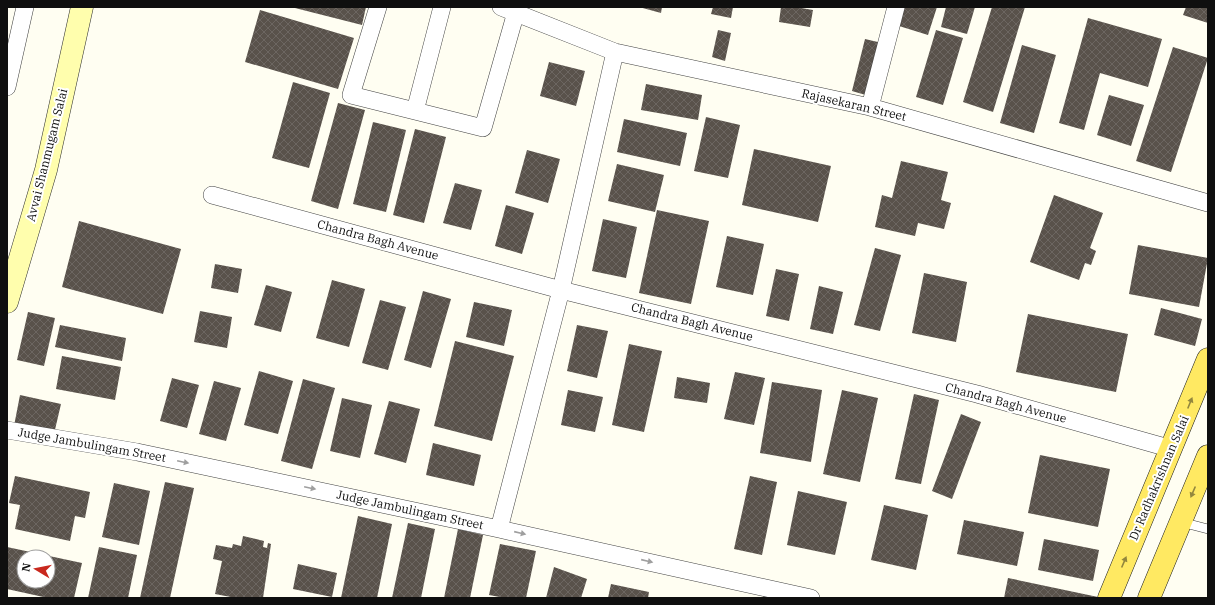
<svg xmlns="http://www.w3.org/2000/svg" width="1215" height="605" font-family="'IBM Plex Serif',serif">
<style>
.building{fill:url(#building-cross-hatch);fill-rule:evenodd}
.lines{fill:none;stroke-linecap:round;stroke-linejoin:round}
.lane-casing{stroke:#424242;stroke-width:10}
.street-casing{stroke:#424242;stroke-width:18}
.secondary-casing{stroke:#313131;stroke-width:23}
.primary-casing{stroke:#202020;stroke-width:23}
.lane{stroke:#fff;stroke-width:9}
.street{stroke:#fff;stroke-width:17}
.secondary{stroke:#fffead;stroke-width:22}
.primary{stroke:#ffe962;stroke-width:22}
.oneway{fill:#93873d}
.oneway2{fill:#9f9f9f}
.labels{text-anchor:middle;stroke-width:4;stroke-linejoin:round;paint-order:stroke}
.street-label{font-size:12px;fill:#0f0f0f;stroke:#fff}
</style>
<defs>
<pattern id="building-cross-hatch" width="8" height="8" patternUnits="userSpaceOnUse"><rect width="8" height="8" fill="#59524b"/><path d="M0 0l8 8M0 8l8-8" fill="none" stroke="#6c6661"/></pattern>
</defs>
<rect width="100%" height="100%" fill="#fffef2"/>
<path class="building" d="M291,7H366L362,25Z
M639,7H662L661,13Z
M713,7H733L731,18L711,14Z
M781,7H795L813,10L810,27L779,22Z
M905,7H937L928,35L899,26Z
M946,7H975L967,34L941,27Z
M992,7H1025L993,112L963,102Z
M1186,7H1208V23L1183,15Z
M260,10L354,38L338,89L245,62Z
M1088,18L1162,39L1148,87L1100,73L1084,130L1059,123Z
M718,30L731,33L725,61L712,57Z
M936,30L963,38L943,105L916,97Z
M865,39L882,43L869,96L852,91Z
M1022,45L1056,55L1034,133L1000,123Z
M1173,47L1208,58L1171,172L1136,161Z
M549,62L585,71L576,106L540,96Z
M293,82L330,93L309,168L272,158Z
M646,84L702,95L698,120L641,110Z
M1109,95L1144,105L1131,146L1097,135Z
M338,103L365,110L338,209L311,201Z
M706,117L740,125L728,178L694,171Z
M624,119L687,133L680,166L617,152Z
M373,122L406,130L386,212L353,204Z
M415,129L446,137L424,223L393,215Z
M754,149L831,166L818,222L742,205Z
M527,150L560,159L548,203L515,193Z
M901,161L948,172L941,200L951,203L944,229L918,223L915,236L875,227L882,195L892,198Z
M617,164L664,175L655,212L608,201Z
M455,183L482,190L471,230L443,223Z
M1054,195L1103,213L1090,248L1096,251L1091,265L1085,263L1079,280L1030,262Z
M506,205L534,213L522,254L495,246Z
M657,210L709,221L691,304L639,293Z
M603,219L637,227L626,278L592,271Z
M79,221L181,249L163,314L62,287Z
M727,236L764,244L753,295L716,287Z
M1138,245L1208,258L1199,307L1129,294Z
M875,248L901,255L880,331L854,325Z
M215,264L242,269L238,293L211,288Z
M776,269L799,274L789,321L766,316Z
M924,273L967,282L956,342L912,333Z
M332,280L365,289L349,347L316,338Z
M266,285L292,292L281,332L254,325Z
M819,286L843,292L833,334L810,329Z
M423,291L451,299L431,368L404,360Z
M380,300L406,307L388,370L362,363Z
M474,302L512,310L504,346L466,337Z
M1161,308L1202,319L1195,346L1154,335Z
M200,311L232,317L227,348L194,342Z
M28,312L55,318L44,366L17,360Z
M1028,314L1128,334L1116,392L1016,372Z
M60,325L126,338L122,361L55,347Z
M577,325L608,331L597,378L567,371Z
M455,341L514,356L492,441L434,426Z
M629,344L662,351L644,432L612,425Z
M62,356L121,367L115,400L56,389Z
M259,371L293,381L278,434L244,425Z
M735,372L765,378L754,425L724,419Z
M677,377L710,383L707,403L674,398Z
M172,378L199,385L187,428L160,421Z
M303,379L335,388L312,469L281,461Z
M214,381L241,388L226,441L199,434Z
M772,382L822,390L811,462L760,453Z
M568,390L603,397L595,432L561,425Z
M842,390L878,398L860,482L823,474Z
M914,394L939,400L921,484L895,479Z
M20,395L61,404L54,434L14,426Z
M342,398L372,405L360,458L330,451Z
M389,401L420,409L406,463L374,454Z
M961,414L981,422L952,499L932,491Z
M433,443L481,455L474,486L426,475Z
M1040,455L1110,469L1098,527L1028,513Z
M15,476L90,492L85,518L75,516L70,541L15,529L20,505L9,503Z
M750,476L777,482L762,555L734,549Z
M165,482L194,488L170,598H140Z
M114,483L150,491L139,545L102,537Z
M798,491L847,502L835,555L787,545Z
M884,505L928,515L916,570L871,560Z
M358,516L392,524L377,598H341Z
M964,520L1024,532L1017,566L957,554Z
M408,523L435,529L421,598H392Z
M458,529L483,535L470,598H444Z
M243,536L264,541L263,547L267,548L268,543L271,544L263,598H236L215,594L222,561L213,559L216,545L232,548L233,544L241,546Z
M1044,539L1099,550L1093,581L1038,570Z
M500,544L536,551L526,598H505L489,595Z
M7,547L82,563L74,598H48L7,589ZM24,557H48V581H24Z
M99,547L137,555L128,598H88Z
M298,564L337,573L332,597L293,589Z
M554,567L587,579L581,598H546Z
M1008,578L1098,597V598H1004Z
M611,584L649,592L648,598H608Z"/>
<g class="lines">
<g class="lane-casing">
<path id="lane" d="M1181,522L1208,529"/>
</g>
<g class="street-casing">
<path id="street" d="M378,7L351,95L483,128L516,12
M501,7L615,52L870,107L1208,203
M7,87L25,7
M870,107L896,7
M415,111L442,7
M212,195L561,290L977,394L1172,449
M7,430L137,452L499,529L811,598
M499,529L561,290L615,52"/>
</g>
<g class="secondary-casing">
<path id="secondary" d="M7,302L46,170L82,7"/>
</g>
<g class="primary-casing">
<path id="primary" d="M1109,598L1208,359
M1149,598L1208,456"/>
</g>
<use href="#lane" class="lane"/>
<use href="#street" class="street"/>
<use href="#secondary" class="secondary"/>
<use href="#primary" class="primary"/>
</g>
<defs><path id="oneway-solid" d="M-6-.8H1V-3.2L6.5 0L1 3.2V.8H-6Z"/></defs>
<g class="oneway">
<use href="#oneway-solid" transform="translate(1190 403) rotate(-68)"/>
<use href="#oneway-solid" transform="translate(1193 492) rotate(113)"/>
<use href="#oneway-solid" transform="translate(1124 562) rotate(-67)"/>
</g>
<g class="oneway2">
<use href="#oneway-solid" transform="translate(183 462) rotate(12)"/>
<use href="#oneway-solid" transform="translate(310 488) rotate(12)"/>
<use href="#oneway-solid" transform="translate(520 533) rotate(13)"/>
<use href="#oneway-solid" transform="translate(647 561) rotate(13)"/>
</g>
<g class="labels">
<g class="street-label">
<text transform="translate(854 105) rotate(13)" y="4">Rajasekaran Street</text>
<text transform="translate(47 155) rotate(-76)" y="4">Avvai Shanmugam Salai</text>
<text transform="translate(378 240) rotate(15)" y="4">Chandra Bagh Avenue</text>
<text transform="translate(692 322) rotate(14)" y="4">Chandra Bagh Avenue</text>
<text transform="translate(1006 403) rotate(15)" y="4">Chandra Bagh Avenue</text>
<text transform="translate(92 445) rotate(10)" y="4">Judge Jambulingam Street</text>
<text transform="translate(1159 478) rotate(-67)" y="4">Dr Radhakrishnan Salai</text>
<text transform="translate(410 510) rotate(12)" y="4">Judge Jambulingam Street</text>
</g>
</g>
<rect width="1215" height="605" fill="none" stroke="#0f0f0f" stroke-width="16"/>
<g transform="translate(36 569) rotate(280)"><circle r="19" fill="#ffffff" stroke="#9f9f9f"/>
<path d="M0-3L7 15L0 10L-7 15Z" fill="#c9281e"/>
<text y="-6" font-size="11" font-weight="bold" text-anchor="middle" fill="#0f0f0f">N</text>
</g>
</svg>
